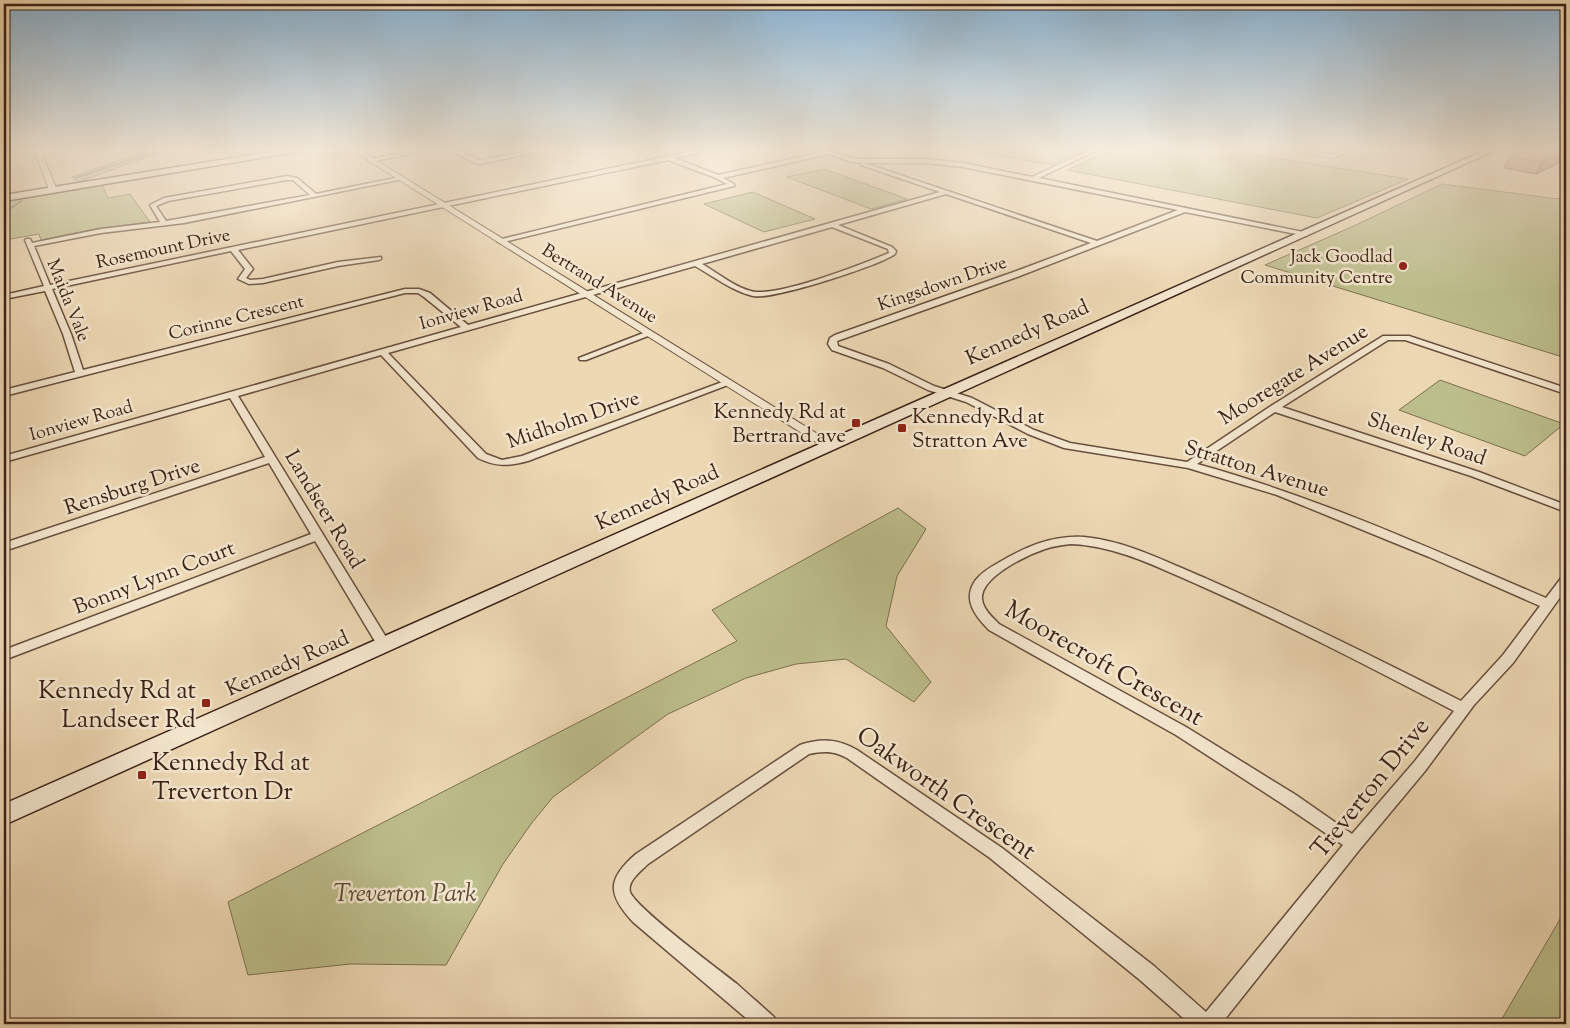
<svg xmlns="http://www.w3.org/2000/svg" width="1570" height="1028" font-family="'Sorts Mill Goudy',serif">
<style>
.green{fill:#bcbe8b;stroke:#7c7050}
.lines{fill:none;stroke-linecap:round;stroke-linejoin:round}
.stream{stroke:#777a78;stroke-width:2}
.minor-casing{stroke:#684f3e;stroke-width:3}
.tertiary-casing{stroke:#684f3e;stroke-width:2}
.secondary-casing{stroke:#3c2116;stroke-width:3}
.minor{fill:#f3e6ce;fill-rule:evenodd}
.tertiary{fill:#f3e6ce;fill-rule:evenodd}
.secondary{fill:#f3e6ce;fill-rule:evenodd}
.wall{fill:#b67d5f;stroke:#3c2116}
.shaded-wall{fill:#94664d;stroke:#3c2116}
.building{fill:#d4916e;stroke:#3c2116}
.poi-dot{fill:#8f2418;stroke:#f3e6ce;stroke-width:2}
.labels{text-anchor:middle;stroke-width:5;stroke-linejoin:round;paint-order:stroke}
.far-street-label{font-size:18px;fill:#3c2116;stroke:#f3e6ce}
.far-poi-label{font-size:18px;fill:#3c2116;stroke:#f3e6ce;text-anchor:end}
.street-label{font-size:21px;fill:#3c2116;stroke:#f3e6ce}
.poi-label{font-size:21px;fill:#3c2116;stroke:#f3e6ce;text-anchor:end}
.near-street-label{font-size:25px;fill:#3c2116;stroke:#f3e6ce}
.near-poi-label{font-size:25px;fill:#3c2116;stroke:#f3e6ce;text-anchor:end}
.near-park-label{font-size:25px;font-style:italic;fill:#5c4833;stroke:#f3e6ce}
</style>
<rect width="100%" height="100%" fill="#edd8b4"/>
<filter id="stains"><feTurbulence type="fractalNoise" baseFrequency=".004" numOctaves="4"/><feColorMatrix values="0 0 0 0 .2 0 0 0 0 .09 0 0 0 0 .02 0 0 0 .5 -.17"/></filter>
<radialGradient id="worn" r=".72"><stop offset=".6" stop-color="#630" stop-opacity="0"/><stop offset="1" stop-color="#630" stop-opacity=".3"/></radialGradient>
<path class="green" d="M152,149H170L78,182L72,177Z
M963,149H1088L1051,165Z
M1114,149H1217L1408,179L1317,218L1067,170Z
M824,169L907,199L871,209L787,177Z
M1442,184L1558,199L1566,194V358L1265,265L1356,225Z
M102,185L108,198L130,194L150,222L95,229L41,240L39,234L4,240V202Z
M753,192L815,219L764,232L704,204Z
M1440,380L1564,424L1525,456L1399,410Z
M898,508L926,529L897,576L886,626L931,682L914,702L846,659L796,664L746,678L668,714L553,797L531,824L503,864L446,965L350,964L248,975L228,902L737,641L712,610Z
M1566,909V1024H1499Z"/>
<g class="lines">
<path class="stream" d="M76,178L162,149
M4,213L21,201"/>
<g class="minor-casing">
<path id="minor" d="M421,149H433L370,162L367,160Z
M449,149H456L480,160L540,149H551L480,164L472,162Z
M703,149H714L674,158L718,175L823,152L815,149H823L854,159H926L963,163L1032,177L1092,149H1099L1039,178L1308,233V235L1306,236L1185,212L1017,277L837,341L838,346L889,364L934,386L972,398L1034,430L1070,443L1187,462L1271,406L1383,336H1409L1566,388V394L1405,340H1388L1282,407L1479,472L1566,505V512L1471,476L1275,412L1197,464C1317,497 1432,549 1546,598L1562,577L1566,576V589L1513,663L1474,705L1425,771L1360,849L1221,1024H1190L1140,980L990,858L847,758C834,751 824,751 809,754L648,864C641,871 627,881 630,892C636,908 718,969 737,984C749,995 762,1006 774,1017L777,1024H753L633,922C607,894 607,879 636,854L800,745C821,738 838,739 857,750L1002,848L1154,966L1206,1012L1343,845L1284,805L1176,735L989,630C976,617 962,600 975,581C981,573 989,568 998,563C1025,547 1052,535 1084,537C1127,541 1166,562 1205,578C1292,616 1376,658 1461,701L1503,655L1540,606L1429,557L1277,495L1188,468L1064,448L1028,434L966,402L928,390L883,368L832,350L828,344L830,338L835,335L1011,273L1091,243L946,194L838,225L892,247L896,251L895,254C879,266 772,300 753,296C732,291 713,276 695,266L388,353L486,454L502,460L522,456L725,381L728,380L733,383L528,461C509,466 496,467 478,458L381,355L238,396L389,642L391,645L389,648L384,650L379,648L315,541L4,660V650L311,534L269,463L4,551V543L265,457L230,398L4,462V456L461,327L424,297L418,293H405L4,396V390L75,372L63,334L45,291L4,299V295L44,286L25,240L26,239H30L32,243L101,229L160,222L150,205L164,198L287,176L297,178L316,194L400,177L403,179L184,223L101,233L34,246L50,285ZM829,154L852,162L862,163L861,165L940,192L468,325L430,293L419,289H405L83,370L71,334L52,289L231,251L245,269L238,279L249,284L263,283L338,266L379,260L381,259V257L338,262L263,279L250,280L246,278L253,269L238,250L668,160L716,178L727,184L498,240L497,241L500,243L734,186V184L723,178ZM864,163H926L963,167L1178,210L1097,241ZM287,180H293L310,195L166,221L156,206L168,201ZM832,227L888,249L889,253C860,265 786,294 756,292C738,290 718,273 702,264ZM1071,544C1118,546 1159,568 1201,586C1287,624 1370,667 1454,711L1415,761L1352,834L1296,795L1186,727L999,624C992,617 983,609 982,599C980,577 1027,555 1045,549C1054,546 1062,545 1071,544Z
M1290,149C1303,149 1325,156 1334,154C1341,153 1346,149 1354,149L1334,158Z
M646,332H649L653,334L586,360H580L579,358Z"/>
</g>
<g class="tertiary-casing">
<path id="tertiary" d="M34,149H40L57,190L56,192L49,190Z
M350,149H358L837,446L835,449H827Z"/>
</g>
<g class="secondary-casing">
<path id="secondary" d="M288,149H306L302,151L4,201V195Z
M1488,149H1498L4,825V804Z"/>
</g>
<use href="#minor" class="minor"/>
<use href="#tertiary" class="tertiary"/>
<use href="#secondary" class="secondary"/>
</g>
<path class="wall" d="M1563,152L1557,164L1536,174L1504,168L1510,156Z"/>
<path class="shaded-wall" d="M1563,152L1557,164L1536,174L1542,162Z"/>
<path class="building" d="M1525,149H1548L1563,152L1542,162L1510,156Z"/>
<linearGradient id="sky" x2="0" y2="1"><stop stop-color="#8bb5d5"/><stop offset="0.51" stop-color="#f7eddd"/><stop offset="1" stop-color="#f7eddd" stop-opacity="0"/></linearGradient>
<rect width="1570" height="293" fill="url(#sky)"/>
<g class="poi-dot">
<circle cx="1403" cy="266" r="5"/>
<rect x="851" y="418" width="10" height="10" rx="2.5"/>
<rect x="897" y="423" width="10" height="10" rx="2.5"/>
<rect x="201" y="698" width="10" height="10" rx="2.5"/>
<rect x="137" y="770" width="10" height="10" rx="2.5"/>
</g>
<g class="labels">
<g class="far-street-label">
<text transform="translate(163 248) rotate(-12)" y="6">Rosemount Drive</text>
<text transform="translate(600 283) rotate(32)" y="6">Bertrand Avenue</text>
<text transform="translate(942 283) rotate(-19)" y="6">Kingsdown Drive</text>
<text transform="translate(69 300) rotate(68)" y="6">Maida Vale</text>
<text transform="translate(471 309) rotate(-16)" y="6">Ionview Road</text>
<text transform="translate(236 317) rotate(-14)" y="6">Corinne Crescent</text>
<text transform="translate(81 420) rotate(-16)" y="6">Ionview Road</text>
</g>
<g class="far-poi-label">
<text x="1393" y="262">Jack Goodlad<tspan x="1393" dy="21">Community Centre</tspan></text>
</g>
<g class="street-label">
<text transform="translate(1027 332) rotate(-24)" y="7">Kennedy Road</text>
<text transform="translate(1293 374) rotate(-32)" y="7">Mooregate Avenue</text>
<text transform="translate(573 419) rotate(-19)" y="7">Midholm Drive</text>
<text transform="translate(1427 438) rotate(19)" y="7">Shenley Road</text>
<text transform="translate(1257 468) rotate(17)" y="7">Stratton Avenue</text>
<text transform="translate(132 486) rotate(-18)" y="7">Rensburg Drive</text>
<text transform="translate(657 497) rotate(-24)" y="7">Kennedy Road</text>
<text transform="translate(325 509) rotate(59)" y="7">Landseer Road</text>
<text transform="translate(154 577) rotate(-21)" y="7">Bonny Lynn Court</text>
<text transform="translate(287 663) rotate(-24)" y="7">Kennedy Road</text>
</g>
<g class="poi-label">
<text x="846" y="418">Kennedy Rd at<tspan x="846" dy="24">Bertrand ave</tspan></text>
<text x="912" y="423" text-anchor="start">Kennedy Rd at<tspan x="912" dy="24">Stratton Ave</tspan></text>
</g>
<g class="near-street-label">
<text transform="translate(1105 662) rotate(30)" y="9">Moorecroft Crescent</text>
<text transform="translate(1369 787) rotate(-51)" y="9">Treverton Drive</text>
<text transform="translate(947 792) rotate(35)" y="9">Oakworth Crescent</text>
</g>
<g class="near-poi-label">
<text x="196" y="698">Kennedy Rd at<tspan x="196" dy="29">Landseer Rd</tspan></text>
<text x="152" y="770" text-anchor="start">Kennedy Rd at<tspan x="152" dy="29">Treverton Dr</tspan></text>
</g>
<g class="near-park-label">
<text x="405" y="901">Treverton Park</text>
</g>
</g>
<rect width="1570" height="1028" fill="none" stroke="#edd8b4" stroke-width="20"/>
<rect x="5" y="5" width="1560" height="1018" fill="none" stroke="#3c2116" stroke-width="2.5"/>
<rect x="10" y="10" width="1550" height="1008" fill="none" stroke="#3c2116"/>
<rect width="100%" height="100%" filter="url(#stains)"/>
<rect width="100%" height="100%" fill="url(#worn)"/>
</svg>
